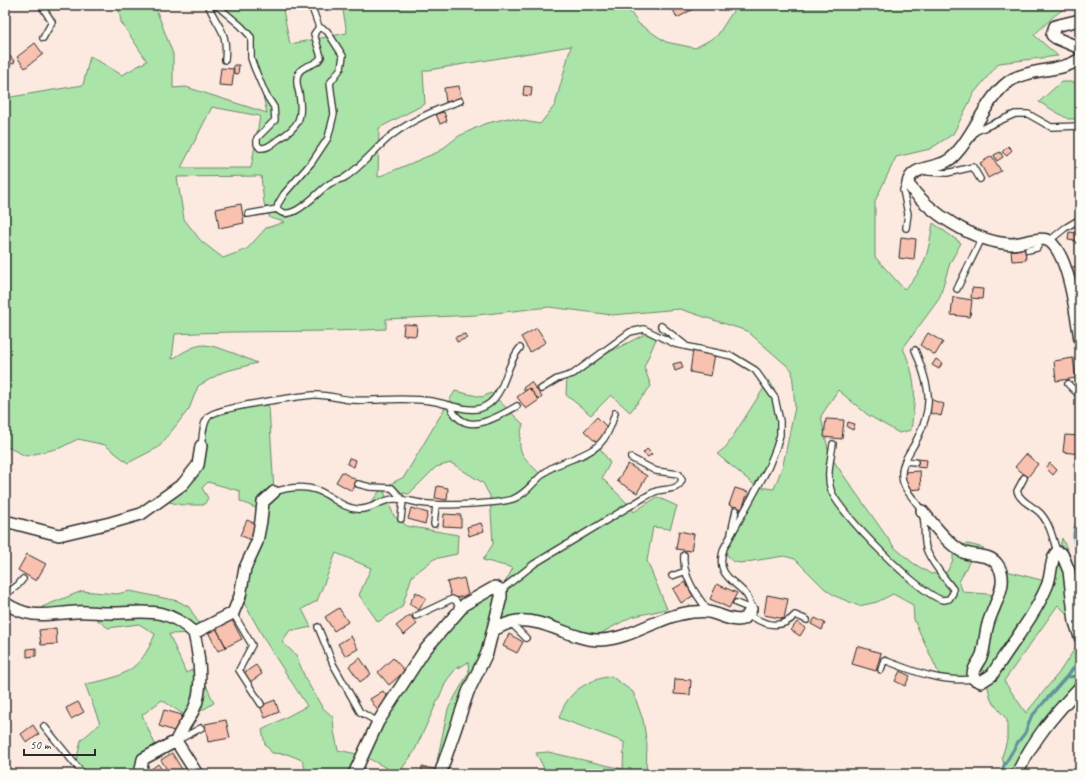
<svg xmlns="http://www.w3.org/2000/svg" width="1085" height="779" font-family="Caveat,sans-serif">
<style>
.built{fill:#fbded2}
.green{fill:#abe4a9;stroke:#6b886a;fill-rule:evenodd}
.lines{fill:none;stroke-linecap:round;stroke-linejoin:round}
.stream{stroke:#63909c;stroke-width:3}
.building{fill:#f9c1af;stroke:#2b2b2b}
.service-casing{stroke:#2b2b2b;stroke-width:8}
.minor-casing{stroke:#2b2b2b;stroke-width:14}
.service{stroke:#fdfcf7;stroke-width:5.5}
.minor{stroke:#fdfcf7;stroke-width:11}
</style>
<rect width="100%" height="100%" fill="#fceae1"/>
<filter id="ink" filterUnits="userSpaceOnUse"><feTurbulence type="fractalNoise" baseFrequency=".025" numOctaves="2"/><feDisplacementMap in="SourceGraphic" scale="8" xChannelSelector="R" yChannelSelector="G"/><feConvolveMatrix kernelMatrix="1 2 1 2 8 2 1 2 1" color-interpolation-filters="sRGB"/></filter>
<g filter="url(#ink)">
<path class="built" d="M19,766L30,774H7Z"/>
<path class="green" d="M118,5H145L156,9L173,54V88L186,87L267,113L250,41L218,5H282L290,44L347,33L342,5H625L639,24L666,42L695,48L717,36L737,5H1069L1054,16L1034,35L1058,56L999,63L974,93L953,134L930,149L896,157L875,201V257L904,289C926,270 928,251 933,223L961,243L950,263L939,299L903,348C917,380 916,395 911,430L899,433L868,415L838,390L821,416L829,454L844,476L894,547L913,563L931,574L947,572L953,560V545L968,544L984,548L969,562L959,582L963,592L999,595L1003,570L1052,583L1062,538L1071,558L1075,591V622L1058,605L1004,681L1026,713L1058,674L1080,641V687L1014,774H1006L1002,757L1007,740V720L991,700L984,670L967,679L939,674L914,620L913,605L893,594L877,602L859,606L835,596L824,588L795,559L784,556L740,563L732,561L724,551L729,526L757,487L717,454L726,447L769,380C782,400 782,432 774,453C769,465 763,476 757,487L774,489L783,465L795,407L792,370L747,331L680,309L612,315L549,307L477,315L386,319V329C316,333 246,330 175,334L172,359C181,354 193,345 204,345C216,345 246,358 257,363L223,372L198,386L189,409L159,447L128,463L105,445L78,439L60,448L26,456L5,446V98L83,85L90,56L122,75L147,61L121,22ZM571,46L555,105L540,124L508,118L484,124L459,136L438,152L378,177L379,128L425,104L423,71ZM212,107L260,116L251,168H181ZM261,176L264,203L270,218L285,222L266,228L247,249L223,258L201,241L184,219L177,177Z
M1061,82H1080V119H1068L1039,102Z
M659,332L644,367L651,386L630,412L611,395L591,415L566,395L567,374L647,333Z
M455,391L482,397L491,393L523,424C515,453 522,455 541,475L598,445L610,463L602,478L630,506L634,512L657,497L677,506L670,529L653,527L647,561L667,609L631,617L594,637L536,621L494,630L444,763L437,761L448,709L469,672L468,662L459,668V665L447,680L414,752L398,774L362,755L354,774H307L302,760L287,754L272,753L265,744L262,730L307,706L269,647L240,596L262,511L240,501V491L208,482L202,488L208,498L204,505H182L161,500L183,484L201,446L209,416L265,403L269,407L274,492L296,488L317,491L337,502L356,507L369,505L382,488L404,477ZM451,463L483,483L490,496L493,544L483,560L513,568L501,590L453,616L362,755L338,750L334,731L333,717L322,707L315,695L306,680L296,655L282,642L290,630H298L311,627L302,609L317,601L336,553L371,568L359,595L378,622L402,607L412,576L434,559L457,554L458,535L407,526L394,516L383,489L409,494L436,467Z
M82,591L117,594L130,591L178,601L189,607L202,629L194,633L169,634L186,673L198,667L214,703L189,718L162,700L142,715L158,751L143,759L140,774H87L76,762L81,740L100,724L85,684C121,678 141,671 155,634L139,624L108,628L87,612L42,616V607Z
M611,676L633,692L643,720L647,744L646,774H547L536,753L548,752L623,769L624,742L559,718C567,692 585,681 611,676Z"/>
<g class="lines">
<path class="stream" d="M1080,520C1071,528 1073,545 1080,554
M1066,677L1080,676
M999,774L1018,742L1025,733L1031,717L1080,661"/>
</g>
<path class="building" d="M671,5H696L697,7L677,18Z
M35,43L43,54L25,68L17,57Z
M10,56L15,62L8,66L5,59Z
M234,65H239L238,74L233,73Z
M221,68L234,69L232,86L219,85Z
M459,86L461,99L446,102L444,88Z
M524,86L532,87L531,96L523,95Z
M444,112L447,121L440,124L436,114Z
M1008,146L1012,150L1007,156L1002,152Z
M1000,152L1003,157L997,161L994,155Z
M992,156L1001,171L988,178L980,163Z
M241,204L244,223L219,228L216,209Z
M1069,232L1077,233L1076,241L1068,240Z
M901,237L916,239L914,260L899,258Z
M1025,249L1026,260L1012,261L1011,250Z
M1080,265V287L1074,289L1069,268Z
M972,288L983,289L982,299L971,298Z
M953,297L972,300L970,317L951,315Z
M404,324L417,325L416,336L403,335Z
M537,328L546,342L530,352L521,337Z
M928,333L943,342L935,355L920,345Z
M465,334L467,338L457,342L455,337Z
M693,350L715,354L711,376L690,372Z
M1073,358L1076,378L1056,381L1054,361Z
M936,359L942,363L939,369L932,365Z
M681,362L683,368L675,371L673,364Z
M531,382L542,397L539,400L529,388L525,391L523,388Z
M529,388L539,400L526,409L517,397Z
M932,400L944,404L941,416L928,412Z
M597,417L609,429L597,443L584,431Z
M826,419L844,420L842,439L824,437Z
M848,422L855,424L853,430L847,427Z
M1065,435L1080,436V454L1063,452Z
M647,449L652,454L648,457L643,453Z
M1026,454L1038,464L1028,477L1015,467Z
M349,458L356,460L354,467L347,464Z
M918,459L927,460L926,468L917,467Z
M1050,463L1057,470L1053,475L1046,468Z
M628,464L647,476L637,493L617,481Z
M920,471L921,489L906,490L904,472Z
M342,472L358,481L352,491L336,482Z
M437,486L448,488L447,500L435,498Z
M735,488L748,492L742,509L729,505Z
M411,508L428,513L425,524L408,519Z
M444,514L461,515V527L443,526Z
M247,520L258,525L251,540L240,535Z
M481,523L484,531L469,536L467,527Z
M679,531L694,534L691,551L676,549Z
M27,554L46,564L36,581L18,570Z
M464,578L468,595L452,599L447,582Z
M685,582L693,596L681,603L673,589Z
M717,584L737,593L729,608L710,599Z
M416,592L426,598L419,610L409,604Z
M767,595L788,599L784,619L764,615Z
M339,608L348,622L334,631L325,617Z
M410,615L417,624L404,635L396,626Z
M231,618L242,639L226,647L215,626Z
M815,618L825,623L822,630L811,624Z
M797,622L805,628L800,636L791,630Z
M215,626L226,647L218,651L207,630Z
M56,628L57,644L41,645L39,630Z
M509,634L523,642L517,653L503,646Z
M351,636L358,649L345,656L338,644Z
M857,646L881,653L876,671L852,664Z
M36,648V656L27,657V649Z
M360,658L371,674L360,682L349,666Z
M393,658L405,671L389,685L378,672Z
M256,665L262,674L250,682L244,673Z
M900,671L910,676L905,686L895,681Z
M675,679L691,680L690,695L674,694Z
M383,691L391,702L378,711L370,699Z
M275,700L279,712L265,718L260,706Z
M78,702L84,712L71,719L66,708Z
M164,710L182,715L177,732L159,726Z
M226,720L230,738L208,742L205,724Z
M33,725L39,734L27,743L21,734Z
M172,753L183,771L178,774H170L161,760Z
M158,764L165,774H147L146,773Z
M422,767L435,769L434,774H421Z"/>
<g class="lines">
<g class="service-casing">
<path id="service" d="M41,5L52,22L43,38
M208,5C219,30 228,30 225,60
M216,5L241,26L251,37V58L254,67L266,95L274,107L275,120L257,138V144L260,148C268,149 273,143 279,139C300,126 303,117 299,93C297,87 296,80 298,74C302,64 316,67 321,57L314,34L319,27L327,31L343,56L341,68L330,83L334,114L328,138L312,162L284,194L278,204L277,209C291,225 317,192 329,184C334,181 339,180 344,178C362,167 375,148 392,135C412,120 437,109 460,101
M311,5L319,27
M972,133L1015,114H1028L1051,127L1080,126
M925,169L928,172L947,173L973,167L980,179
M906,182L903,190L908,214L906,228
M248,214L277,209
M1049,241L1065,228L1080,219
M1028,250L1037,248L1041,240
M957,289L982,238
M661,326L685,345
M1068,384L1080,396
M541,389L557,379L573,374L630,332L644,329L675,344L732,356L755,370L775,398L780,421V435L776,448L768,468L724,548C711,584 751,582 751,609L736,603
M450,405C463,439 496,418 517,406
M833,444C831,458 826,476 831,490C837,511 922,597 943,600C945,600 947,599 949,599L953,593V589C944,577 933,565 927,551C922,539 927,521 921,510C914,497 901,489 902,473C902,462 910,452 915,443C935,406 930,387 915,350
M201,446C203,436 202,423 209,416C219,407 295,397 313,395C327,394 339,399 352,400C378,401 405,397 431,401C446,403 461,411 476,409C480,409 486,406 490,403C506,389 506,364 520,348
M905,461L915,462
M1024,478L1017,491C1020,502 1034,506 1041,514C1050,524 1053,539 1057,552
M358,484L370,487L392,488L403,500L401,519
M274,492C291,486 312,485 327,495C337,501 345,508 357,509C371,511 381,499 395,499C406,499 416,503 428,504C445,506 497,504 513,499C529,493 537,475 553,467C588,451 604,454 615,413
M434,524L436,505
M731,533L736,510
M684,555C682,576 697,596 709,612
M672,576L686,571
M501,590L534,564L645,497C649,495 653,492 657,491C667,488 678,491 682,480L679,474L656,471L631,458
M5,595L18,585L23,579
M233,613L252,645L239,670L261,704
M748,615C764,624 781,631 795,615L807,620
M416,616L452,599L456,601L458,605L457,609
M511,623L526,638
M318,627L333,664L360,712L378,722
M881,670L884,660C913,671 941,683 974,679
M44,726L83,774
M178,740L201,728"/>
</g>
<g class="minor-casing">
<path id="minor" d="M1080,20L1055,26L1052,35L1056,38L1080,48
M1080,59C1061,72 1034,68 1013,79C989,92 976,131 958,151C955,155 951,159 947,161C935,169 909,166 908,184C929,213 974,242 1011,244C1021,244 1042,236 1049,241C1069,254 1076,316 1080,339
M922,511C932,522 948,545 963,552C973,557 989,553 997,564C1011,582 993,605 988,624C985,634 985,645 982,655C979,663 970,670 974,679L981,682L992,675C1010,645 1033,619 1047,586C1051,578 1051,556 1057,552L1062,554L1069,571L1075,622L1080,637
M5,521L59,535L110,523L141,514L183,484L198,465L201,446
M5,603C31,620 46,614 75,612C86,611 98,613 109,613C145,613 165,605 194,633L233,613L240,596L245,568L257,542L261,521L263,502L274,492
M494,630C501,626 509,622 517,621C545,618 571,640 600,640C633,639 659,615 693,612C698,612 703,611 708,612C718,613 733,623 743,619C748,617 749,613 751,609
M176,741C181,729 189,720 194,709C204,688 199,655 194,633
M140,774L143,759L176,741L197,774
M354,774L378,722L424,651L465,604L495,587L501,590V597L487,653L468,692L440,774
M1017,774C1033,739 1054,715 1080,687"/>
</g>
<use href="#service" class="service"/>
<use href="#minor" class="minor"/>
</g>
</g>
<rect width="1085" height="779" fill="none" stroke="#fdfcf7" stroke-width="20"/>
<rect x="10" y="10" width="1065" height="759" fill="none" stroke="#2b2b2b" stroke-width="1.5" filter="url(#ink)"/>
<path d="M24 749v6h71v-6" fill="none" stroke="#2b2b2b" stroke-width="2"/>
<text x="30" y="749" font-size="12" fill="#2b2b2b" stroke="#fdfcf7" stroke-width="3" paint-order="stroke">50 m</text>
</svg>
